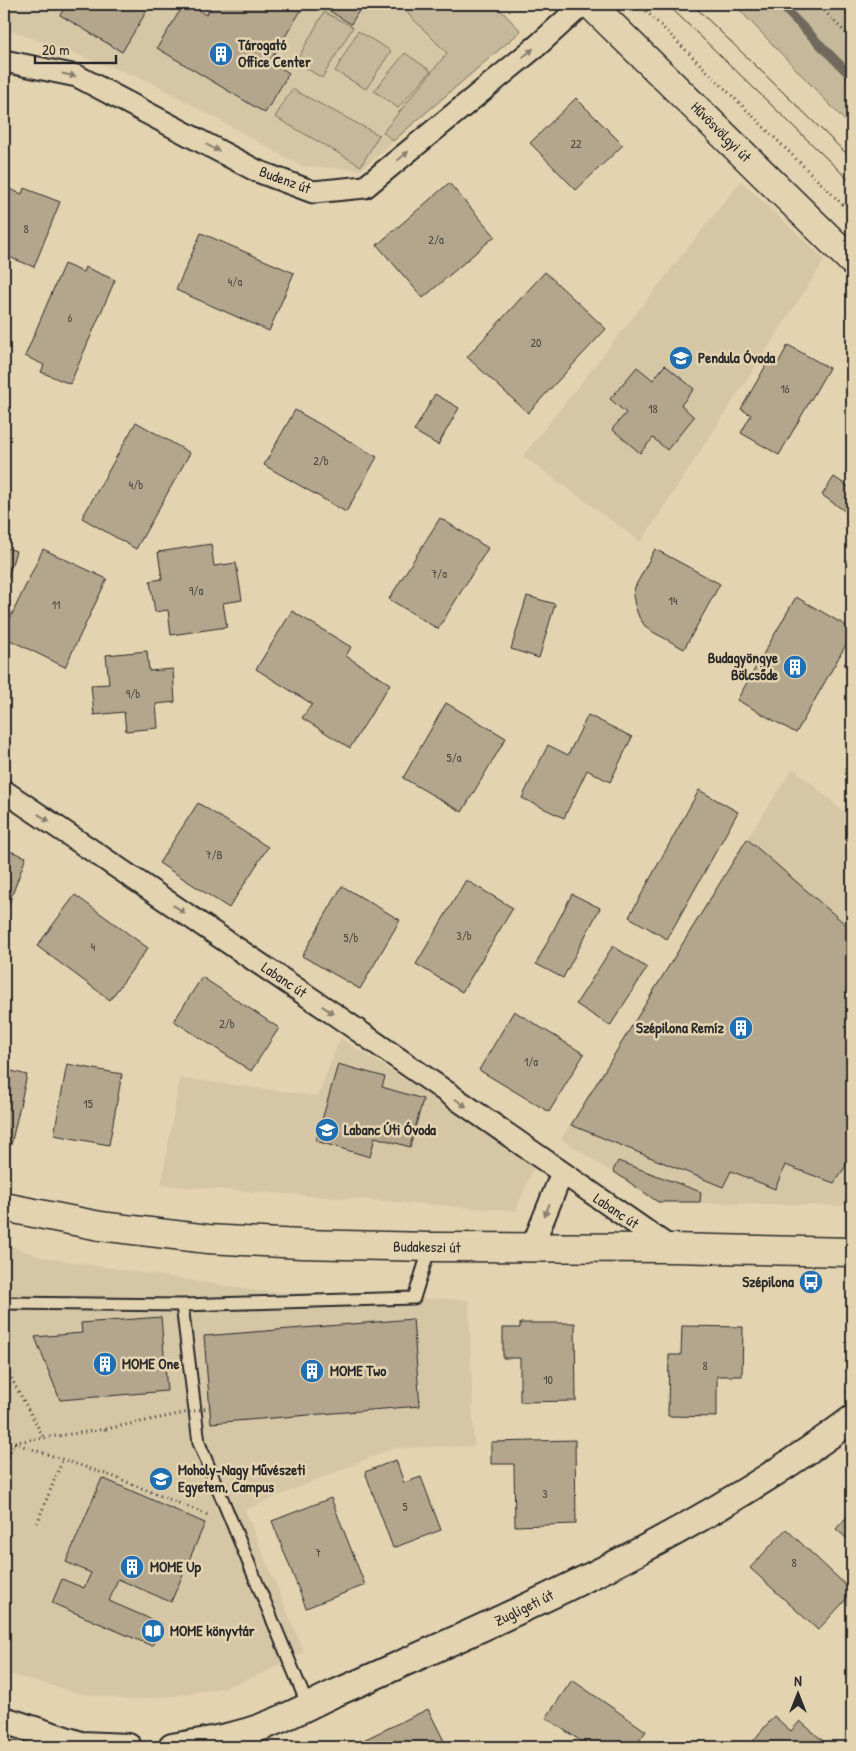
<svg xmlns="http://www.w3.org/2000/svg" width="856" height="1751" font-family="'Patrick Hand',sans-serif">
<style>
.built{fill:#d5c6a6}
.green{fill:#c6b89a;stroke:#787262}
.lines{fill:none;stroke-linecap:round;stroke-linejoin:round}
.stream{stroke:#6f695c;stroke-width:9}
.building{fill:#b3a68d;stroke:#2b2b2b}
.service-casing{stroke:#2b2b2b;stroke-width:15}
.minor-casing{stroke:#2b2b2b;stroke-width:25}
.tertiary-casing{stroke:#2b2b2b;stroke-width:30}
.secondary-casing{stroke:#2b2b2b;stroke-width:31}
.path{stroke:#2b2b2b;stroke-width:3;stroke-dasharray:1 4;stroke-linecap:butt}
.service{stroke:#e4d3b0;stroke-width:11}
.minor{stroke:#e4d3b0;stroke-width:21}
.tertiary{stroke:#e4d3b0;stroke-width:26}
.secondary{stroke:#e4d3b0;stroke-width:28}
.tram{stroke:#2b2b2b;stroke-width:1}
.path-bridge{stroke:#2b2b2b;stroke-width:3;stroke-dasharray:1 4;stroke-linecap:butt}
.oneway{fill:#887f6e}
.labels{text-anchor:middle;stroke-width:5;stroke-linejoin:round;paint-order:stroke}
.number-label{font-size:12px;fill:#4d4a44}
.poi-label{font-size:15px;font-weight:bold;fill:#2b2b2b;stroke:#e4d3b0;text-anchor:start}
.street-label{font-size:15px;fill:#2b2b2b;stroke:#e4d3b0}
</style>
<rect width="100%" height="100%" fill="#e4d3b0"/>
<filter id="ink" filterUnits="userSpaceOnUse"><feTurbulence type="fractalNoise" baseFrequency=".02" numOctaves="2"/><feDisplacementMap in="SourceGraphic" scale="10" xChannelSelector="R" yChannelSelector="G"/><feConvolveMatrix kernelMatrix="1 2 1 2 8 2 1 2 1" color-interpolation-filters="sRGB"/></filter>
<g filter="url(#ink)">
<path class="built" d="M4,4H495L521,31L361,170L301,166L149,81L4,28Z
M741,181L825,260L641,542L523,456Z
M793,768L852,819V1206L658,1202L561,1139L747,839Z
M340,1038L535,1163L516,1211L161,1185L180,1078L318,1096Z
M4,1243L41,1257L259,1291L469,1300L474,1446L393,1448L245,1510L304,1652L265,1672L227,1687L179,1695L131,1700L82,1694L16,1676L4,1671Z"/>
<path class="green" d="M398,4H495L521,31L393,141L383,132L447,53Z
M734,4H852V128Z
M324,12L353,27L322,78L296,62Z
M358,31L391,51L366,89L335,71Z
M405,53L431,71L398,108L374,91Z
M292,89L379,135L361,166L275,117Z"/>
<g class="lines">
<path class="stream" d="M780,4L852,77"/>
</g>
<path class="building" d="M67,4H151L122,52L60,15Z
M184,4H188L206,15L213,4H305L270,61L289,73L265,113L157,48Z
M318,4H363L351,24Z
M576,98L623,145L576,190L530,143Z
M449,183L495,236L423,298L377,245Z
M4,187L22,194L24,188L60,202L34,267L4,255Z
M201,233L294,273L269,331L176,290Z
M64,264L83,272L85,267L115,280L70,384L41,372L44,365L25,356Z
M545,272L606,329L528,413L467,357Z
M788,345L829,368L779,455L741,433L751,415L741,409L768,362L776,367Z
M665,365L694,389L681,405L694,417L667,450L653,438L640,453L612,429L626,413L610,399L637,367L653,380Z
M435,394L459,408L438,445L414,431Z
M295,410L377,457L346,512L264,465Z
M136,422L190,453L136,549L82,518Z
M834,477L852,489V516L822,495Z
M440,518L488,548L438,629L389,599Z
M211,544L214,566L236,563L242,600L223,603L227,627L171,635L168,610L155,612L150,581L162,579L158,552Z
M4,547L16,551L4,591Z
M43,549L107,579L65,667L4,637V631Z
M655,549L720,584L684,649L653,632L645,626L639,617L635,606L633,595L635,587Z
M527,596L555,604L539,658L511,649Z
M796,597L852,629V634L796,733L737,700Z
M292,611L351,647L346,656L390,684L350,748L302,718L312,704L256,669Z
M147,651L149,671L173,669L175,702L156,704L158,728L126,731L124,712L94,715L91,685L109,684L106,655Z
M852,655V671L844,664Z
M446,703L506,738L462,812L403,778Z
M588,715L632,737L610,782L587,770L564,818L522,798L548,745L568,755Z
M699,790L738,812L667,939L629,917Z
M198,803L268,847L229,908L159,863Z
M747,839L852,930V1157L834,1183L785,1165L775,1189L731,1171L723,1187L571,1125Z
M4,849L26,857L7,909L4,908Z
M466,880L513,908L462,992L416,964Z
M342,886L400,920L360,989L302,956Z
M572,894L600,908L563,978L536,964Z
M75,895L148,948L110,1000L37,946Z
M613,946L647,968L610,1026L576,1004Z
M202,977L279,1028L251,1071L174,1021Z
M514,1011L584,1054L549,1112L479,1070Z
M67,1064L122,1074L109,1145L54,1135Z
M338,1064L385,1077L382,1087L423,1099L410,1147L375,1137L370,1157L316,1141Z
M4,1069L27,1075L11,1145L4,1143Z
M618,1161L701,1192L700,1202H658L613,1171Z
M161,1317L167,1391L60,1400L35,1337L82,1333L81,1323Z
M413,1319L420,1406L211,1423L204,1336Z
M520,1323H575L576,1401L520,1402V1358H503V1328H520Z
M682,1326L743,1327L742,1376H717V1417L668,1416L669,1355H681Z
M575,1440L576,1524L515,1526L514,1464H491V1442Z
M396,1460L404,1483L421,1477L441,1530L393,1548L365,1472Z
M102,1478L205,1523L171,1602L118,1579L109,1601L162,1624L152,1646L52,1603L62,1579L84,1588L91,1573L66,1562Z
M331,1498L365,1585L306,1608L272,1521Z
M852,1511V1543L836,1529Z
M786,1529L852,1591V1593L818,1630L750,1568Z
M572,1680L646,1731L635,1747H590L546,1718Z
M428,1709L447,1747H352L351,1746Z
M774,1716L791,1731L800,1721L823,1741L818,1747H748Z"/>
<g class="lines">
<g class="service-casing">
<path id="service" d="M4,1303L182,1305L199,1443L308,1706
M182,1305L414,1298L430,1247"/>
</g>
<g class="minor-casing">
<path id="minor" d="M4,61L77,76L257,171L313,192L365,187L538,45L583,4
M4,791L337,1016L671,1248
M532,1247L562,1173"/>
</g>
<g class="tertiary-casing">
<path id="tertiary" d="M4,1720L81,1745L128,1747
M172,1747C202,1742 241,1736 269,1724C290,1716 310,1705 331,1695C354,1685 377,1675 401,1664C557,1595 715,1522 852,1419"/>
</g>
<g class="secondary-casing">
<path id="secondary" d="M590,4L852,261
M4,1207L100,1226L208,1239L301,1244L430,1247L671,1248L852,1252"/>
</g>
<path class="path" d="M639,4L852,214
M817,4L852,39
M4,1365L44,1438
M15,1442L106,1429
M14,1443L112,1476L208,1515
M4,1465L14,1443
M37,1523L63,1459"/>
<use href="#service" class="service"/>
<use href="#minor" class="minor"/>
<use href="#tertiary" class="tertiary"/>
<use href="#secondary" class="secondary"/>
<path class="tram" d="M667,4L852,183
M692,4L852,159"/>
<path class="path-bridge" d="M106,1429L209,1408"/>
</g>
<defs><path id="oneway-solid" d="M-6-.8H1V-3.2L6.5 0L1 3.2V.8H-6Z" transform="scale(1.25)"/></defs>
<g class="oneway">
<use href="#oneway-solid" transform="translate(528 53) rotate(-40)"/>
<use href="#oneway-solid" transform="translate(69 75) rotate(12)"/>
<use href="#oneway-solid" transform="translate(213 148) rotate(28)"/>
<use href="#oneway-solid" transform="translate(403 156) rotate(-40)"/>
<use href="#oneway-solid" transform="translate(44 818) rotate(34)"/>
<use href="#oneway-solid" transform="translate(179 909) rotate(34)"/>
<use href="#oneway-solid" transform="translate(328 1010) rotate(34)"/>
<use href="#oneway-solid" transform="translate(461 1103) rotate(35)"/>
<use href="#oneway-solid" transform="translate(547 1210) rotate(112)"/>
</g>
</g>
<defs>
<g id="building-disc" transform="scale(1.25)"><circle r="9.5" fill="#1f6fb2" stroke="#e4d3b0"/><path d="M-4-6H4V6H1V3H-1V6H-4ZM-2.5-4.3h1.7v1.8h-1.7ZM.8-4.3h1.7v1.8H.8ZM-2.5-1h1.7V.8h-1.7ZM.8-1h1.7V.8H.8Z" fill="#fff"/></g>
<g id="school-disc" transform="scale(1.25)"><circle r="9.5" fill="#1f6fb2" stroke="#e4d3b0"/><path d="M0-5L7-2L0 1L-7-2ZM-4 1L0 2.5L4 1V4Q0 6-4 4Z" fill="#fff"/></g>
<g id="bus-disc" transform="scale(1.25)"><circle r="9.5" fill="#1f6fb2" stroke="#e4d3b0"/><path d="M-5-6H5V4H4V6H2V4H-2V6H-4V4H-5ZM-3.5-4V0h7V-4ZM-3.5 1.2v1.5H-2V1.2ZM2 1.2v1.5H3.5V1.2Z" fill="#fff"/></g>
<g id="university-disc" transform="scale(1.25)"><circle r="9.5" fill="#1f6fb2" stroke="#e4d3b0"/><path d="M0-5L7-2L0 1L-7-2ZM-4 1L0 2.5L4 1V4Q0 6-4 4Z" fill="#fff"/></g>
<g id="library-disc" transform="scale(1.25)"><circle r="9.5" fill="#1f6fb2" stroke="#e4d3b0"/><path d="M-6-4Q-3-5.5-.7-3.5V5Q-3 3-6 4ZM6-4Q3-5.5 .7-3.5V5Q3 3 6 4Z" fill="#fff"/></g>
</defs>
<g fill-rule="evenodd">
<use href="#building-disc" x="221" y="54"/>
<use href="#school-disc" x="681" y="358"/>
<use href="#building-disc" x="795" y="667"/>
<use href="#building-disc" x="741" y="1028"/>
<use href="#school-disc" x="327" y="1130"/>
<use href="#bus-disc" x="811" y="1282"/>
<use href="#building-disc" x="105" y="1364"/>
<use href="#building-disc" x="312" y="1371"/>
<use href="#university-disc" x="161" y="1479"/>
<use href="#building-disc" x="132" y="1567"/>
<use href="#library-disc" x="153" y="1631"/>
</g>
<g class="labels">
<g class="number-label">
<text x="576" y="148">22</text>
<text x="26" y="233">8</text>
<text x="436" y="244">2/a</text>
<text x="235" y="286">4/a</text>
<text x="70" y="322">6</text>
<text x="536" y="347">20</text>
<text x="785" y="393">16</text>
<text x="653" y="413">18</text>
<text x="321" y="465">2/b</text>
<text x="136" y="489">4/b</text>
<text x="439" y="578">7/a</text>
<text x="196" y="595">9/a</text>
<text x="673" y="605">14</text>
<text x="56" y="609">11</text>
<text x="133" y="698">9/b</text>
<text x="454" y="762">5/a</text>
<text x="214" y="859">7/B</text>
<text x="464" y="940">3/b</text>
<text x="351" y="942">5/b</text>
<text x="93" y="951">4</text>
<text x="227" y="1028">2/b</text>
<text x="531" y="1066">1/a</text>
<text x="88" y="1108">15</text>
<text x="705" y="1370">8</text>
<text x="548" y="1384">10</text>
<text x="545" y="1498">3</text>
<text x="405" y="1511">5</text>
<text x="318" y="1557">7</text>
<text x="794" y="1567">8</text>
</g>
<g class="poi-label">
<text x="238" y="50">Tárogató<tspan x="238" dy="17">Office Center</tspan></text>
<text x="698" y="363">Pendula Óvoda</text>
<text x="778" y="663" text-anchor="end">Budagyöngye<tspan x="778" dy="17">Bölcsőde</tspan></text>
<text x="724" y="1033" text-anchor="end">Szépilona Remíz</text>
<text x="344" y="1135">Labanc Úti Óvoda</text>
<text x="794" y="1287" text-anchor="end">Szépilona</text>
<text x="122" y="1369">MOME One</text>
<text x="330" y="1376">MOME Two</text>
<text x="178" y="1475">Moholy-Nagy Művészeti<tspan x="178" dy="17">Egyetem, Campus</tspan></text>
<text x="150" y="1572">MOME Up</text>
<text x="170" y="1636">MOME könyvtár</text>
</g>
<g class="street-label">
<text transform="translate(721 132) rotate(45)" y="5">Hűvösvölgyi út</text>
<text transform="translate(285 180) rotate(20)" y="5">Budenz út</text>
<text transform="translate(284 980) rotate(34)" y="5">Labanc út</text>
<text transform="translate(616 1211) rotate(34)" y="5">Labanc út</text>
<text transform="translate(427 1247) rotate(1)" y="5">Budakeszi út</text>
<text transform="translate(524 1608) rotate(-26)" y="5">Zugligeti út</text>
</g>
</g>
<rect width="856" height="1751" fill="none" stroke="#e4d3b0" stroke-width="20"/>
<rect x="10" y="10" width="836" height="1731" fill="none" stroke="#2b2b2b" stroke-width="2" filter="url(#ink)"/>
<g transform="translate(798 1694)" stroke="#e4d3b0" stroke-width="4" paint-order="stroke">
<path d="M0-4L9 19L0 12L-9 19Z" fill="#2b2b2b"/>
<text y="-8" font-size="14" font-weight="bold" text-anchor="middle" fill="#2b2b2b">N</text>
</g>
<path d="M35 55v8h81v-8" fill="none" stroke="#2b2b2b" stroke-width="2.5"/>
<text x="42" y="55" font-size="15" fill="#2b2b2b" stroke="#e4d3b0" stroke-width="4" paint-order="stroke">20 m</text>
</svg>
